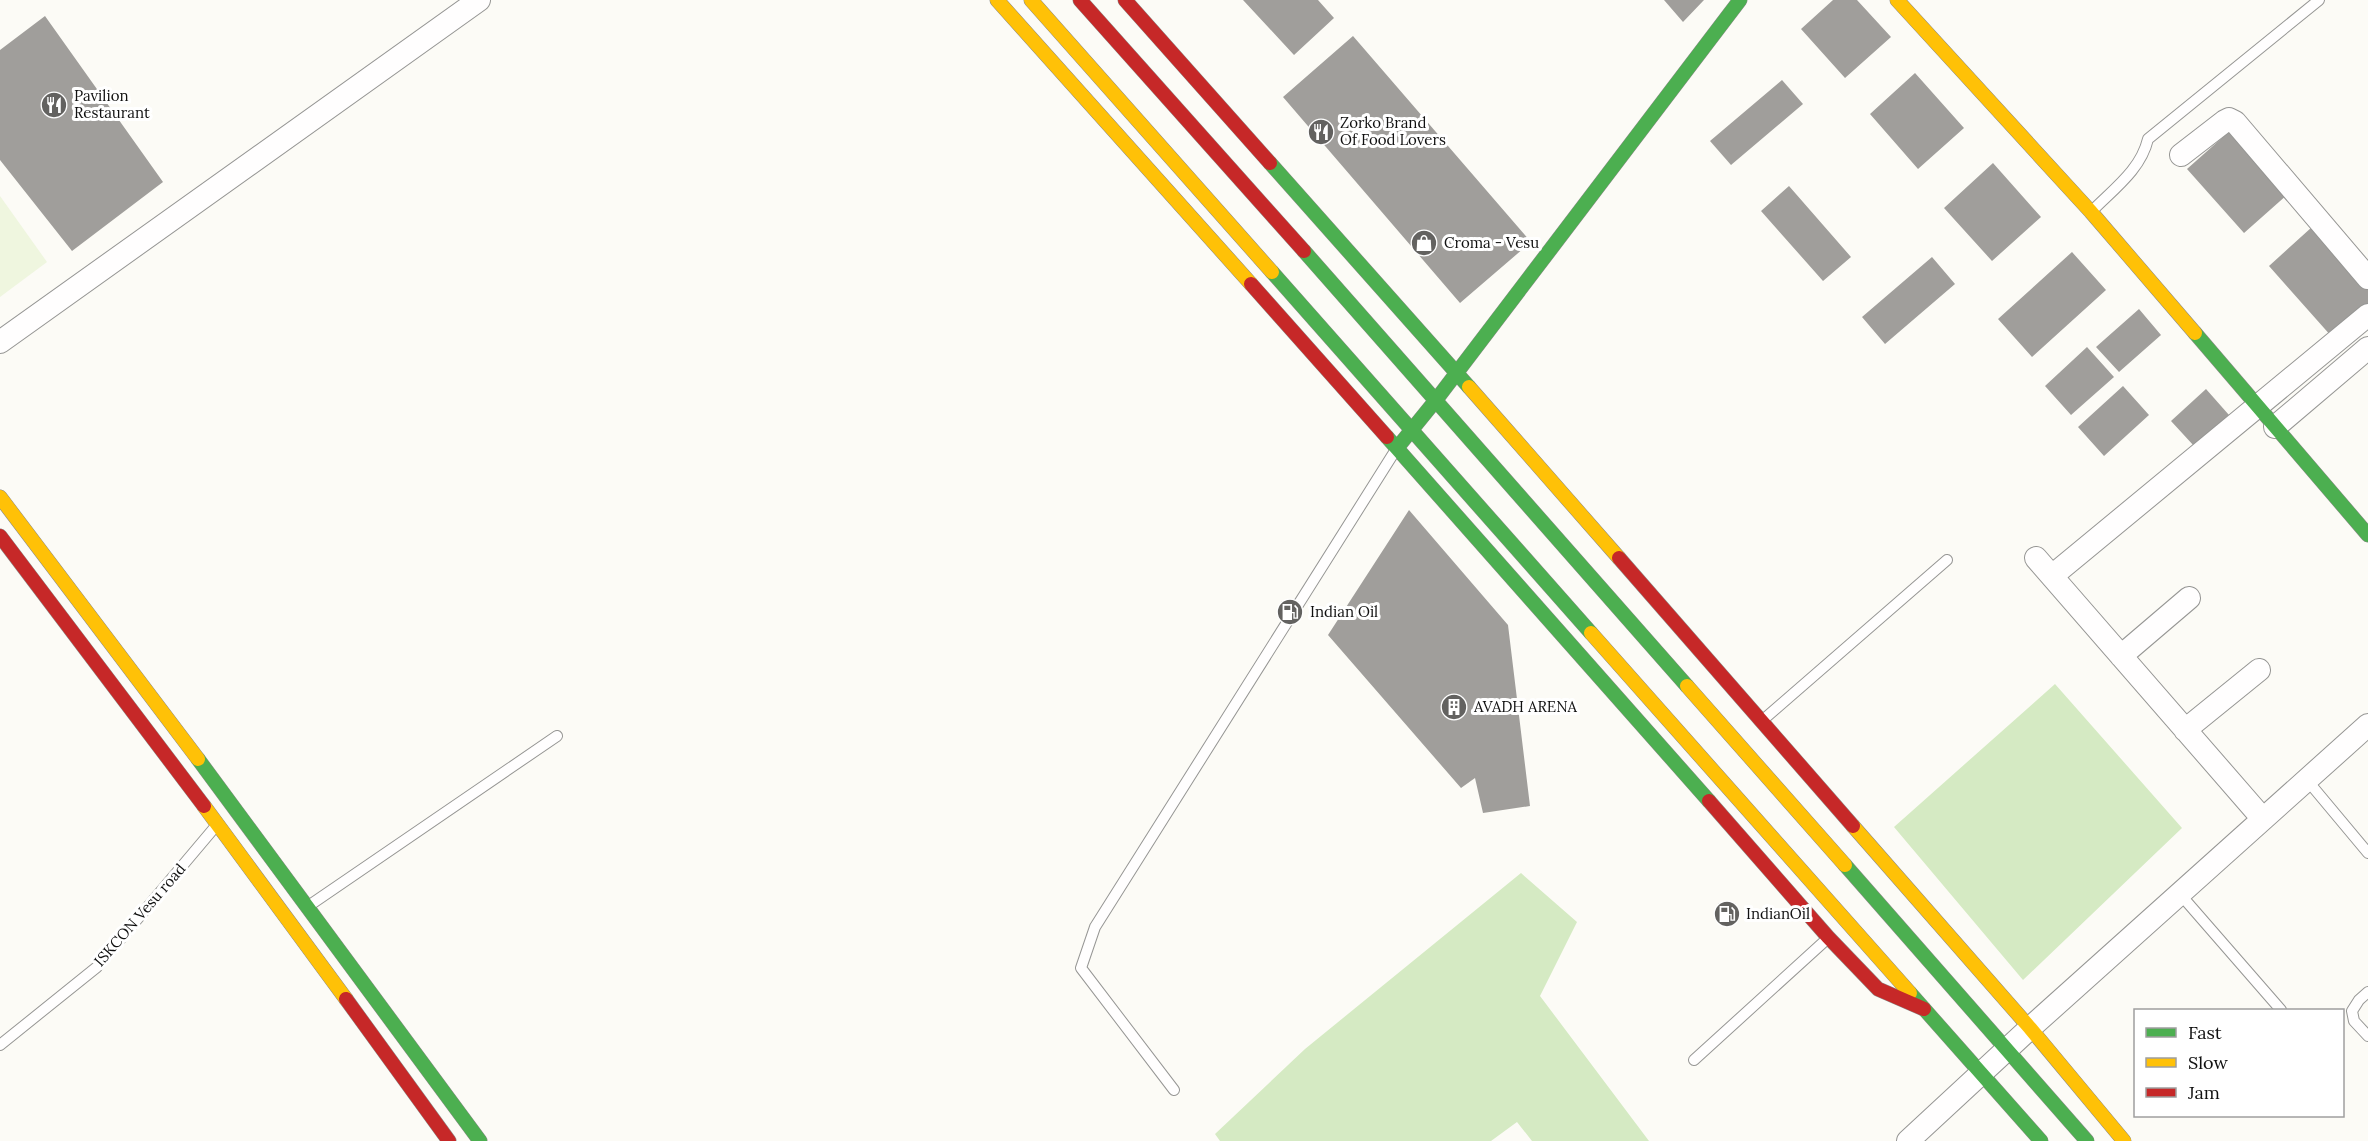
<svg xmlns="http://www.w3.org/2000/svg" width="2368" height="1141" font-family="Lora,serif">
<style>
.forest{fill:#d5eac3}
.pitch{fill:#eff6df}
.building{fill:#a09e9b}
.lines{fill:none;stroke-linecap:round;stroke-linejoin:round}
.lane-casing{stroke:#969694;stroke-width:12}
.street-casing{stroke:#969694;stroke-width:24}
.fast-casing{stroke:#8d8c8a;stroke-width:15}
.slow-casing{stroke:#8d8c8a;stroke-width:15}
.jam-casing{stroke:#8d8c8a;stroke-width:15}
.lane{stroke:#fffefe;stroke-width:10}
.street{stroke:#fffefe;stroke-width:22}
.fast{stroke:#4caf50;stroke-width:14}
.slow{stroke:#ffc107;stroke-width:14}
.jam{stroke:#c62828;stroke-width:14}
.labels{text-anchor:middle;stroke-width:6;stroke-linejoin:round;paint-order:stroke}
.poi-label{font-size:15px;fill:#101010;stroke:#fff;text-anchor:start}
.street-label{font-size:15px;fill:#101010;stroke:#fff}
</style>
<rect width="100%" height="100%" fill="#fcfbf6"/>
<path class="forest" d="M2055,684L2182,828L2023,980L1894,827Z
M1521,873L1577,922L1540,996L1649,1141H1532L1517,1122L1491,1141H1220L1215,1134L1305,1049Z"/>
<path class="pitch" d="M0,196L47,262L0,297Z"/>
<path class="building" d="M1243,0H1318L1334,18L1294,55Z
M1664,0H1704L1683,22Z
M1833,0H1857L1891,37L1845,78L1801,29Z
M45,16L163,182L72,251L0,160V50Z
M1353,36L1531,242L1460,303L1283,97Z
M1915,73L1964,128L1918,169L1870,114Z
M1782,80L1803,104L1731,165L1710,141Z
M2232,129L2289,193L2244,233L2187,169Z
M1993,163L2041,217L1992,261L1944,208Z
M1789,186L1851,257L1823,281L1761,211Z
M2312,227L2368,290V305L2332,337L2269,266Z
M2072,252L2106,290L2032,357L1998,319Z
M1932,257L1955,284L1885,344L1862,317Z
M2139,309L2161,335L2119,372L2096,347Z
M2087,347L2114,377L2071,415L2045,386Z
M2123,386L2149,415L2104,456L2078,427Z
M2206,389L2229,415L2194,446L2171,421Z
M1409,510L1508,625L1530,806L1483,813L1475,778L1461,788L1328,635Z"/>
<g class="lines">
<g class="lane-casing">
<path id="lane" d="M2093,210C2115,188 2141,169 2148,139L2319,0
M1764,719L1947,560
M2307,780L2368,853
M2180,894L2281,1010
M307,907L557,736
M2368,992L2359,1000L2352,1011L2354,1021L2368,1036
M0,1045L97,967L215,827
M1694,1060L1827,939
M1174,1090L1081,968L1095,927L1395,451"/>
</g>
<g class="street-casing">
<path id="street" d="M2181,155L2225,121L2229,119L2235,122L2368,278
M0,342L479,0
M2275,427L2368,348
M2036,558L2263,819
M2052,576L2368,315
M2121,656L2189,598
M2185,730L2259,670
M1908,1141L2030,1028L2368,725"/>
</g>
<g class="fast-casing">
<path id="fast" d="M1270,163L1469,387
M1304,251L1687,686
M1272,272L1591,633
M2195,333L2368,535
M1387,437L1709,801
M1397,448L1436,400L1740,0
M198,759L480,1141
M1845,865L2087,1141
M1910,993L2041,1141"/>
</g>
<g class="slow-casing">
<path id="slow" d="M997,0L1251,284
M1031,0L1272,272
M1897,0L2091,212L2195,333
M1469,387L1619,558
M0,497L198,759
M1591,633L1910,993
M1687,686L1845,865
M204,806L346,999
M1853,826L2030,1028L2124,1141"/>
</g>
<g class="jam-casing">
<path id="jam" d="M1080,0L1304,251
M1125,0L1270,163
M1251,284L1387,437
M0,536L204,806
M1619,558L1853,826
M1709,801L1828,937L1878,989L1924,1009
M346,999L449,1141"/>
</g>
<use href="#lane" class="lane"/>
<use href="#street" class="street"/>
<use href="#fast" class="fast"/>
<use href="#slow" class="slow"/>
<use href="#jam" class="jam"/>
</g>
<defs>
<g id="restaurant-disc" transform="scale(1.35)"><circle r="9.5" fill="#636260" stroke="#fff"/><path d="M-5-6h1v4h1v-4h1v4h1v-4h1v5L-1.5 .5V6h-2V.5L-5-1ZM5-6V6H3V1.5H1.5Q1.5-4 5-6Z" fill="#fff"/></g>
<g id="shop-disc" transform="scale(1.35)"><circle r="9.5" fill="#636260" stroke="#fff"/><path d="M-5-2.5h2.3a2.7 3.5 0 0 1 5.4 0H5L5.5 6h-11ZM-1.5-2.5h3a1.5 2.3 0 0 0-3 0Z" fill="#fff"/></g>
<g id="fuel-disc" transform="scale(1.35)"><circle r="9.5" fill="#636260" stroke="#fff"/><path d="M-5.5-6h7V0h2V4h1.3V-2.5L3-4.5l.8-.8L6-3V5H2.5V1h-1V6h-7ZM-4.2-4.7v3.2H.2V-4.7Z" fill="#fff"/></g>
<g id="building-disc" transform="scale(1.35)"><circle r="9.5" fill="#636260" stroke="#fff"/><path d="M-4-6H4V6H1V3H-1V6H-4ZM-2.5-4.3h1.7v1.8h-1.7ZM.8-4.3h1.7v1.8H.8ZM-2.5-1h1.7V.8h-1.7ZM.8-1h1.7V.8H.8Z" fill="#fff"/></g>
</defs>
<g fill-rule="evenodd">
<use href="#restaurant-disc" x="54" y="105"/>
<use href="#restaurant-disc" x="1321" y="132"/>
<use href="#shop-disc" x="1424" y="243"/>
<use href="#fuel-disc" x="1290" y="612"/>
<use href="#building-disc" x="1454" y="707"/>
<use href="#fuel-disc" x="1727" y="914"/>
</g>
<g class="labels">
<g class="poi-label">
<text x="74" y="101">Pavilion<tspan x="74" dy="17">Restaurant</tspan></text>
<text x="1340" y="128">Zorko Brand<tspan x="1340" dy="17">Of Food Lovers</tspan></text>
<text x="1444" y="248">Croma - Vesu</text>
<text x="1310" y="617">Indian Oil</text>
<text x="1474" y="712">AVADH ARENA</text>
<text x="1746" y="919">IndianOil</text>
</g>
<g class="street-label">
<text transform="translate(140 915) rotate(-49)" y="5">ISKCON Vesu road</text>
</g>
</g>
<rect x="2134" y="1009" width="210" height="108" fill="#ffffff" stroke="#9f9f9f" stroke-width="1.5"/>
<rect x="2146" y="1028" width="30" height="9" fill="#4caf50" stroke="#9f9f9f" stroke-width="1.5"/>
<text x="2188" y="1039" font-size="18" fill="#101010">Fast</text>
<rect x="2146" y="1058" width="30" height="9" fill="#ffc107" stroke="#9f9f9f" stroke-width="1.5"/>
<text x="2188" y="1069" font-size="18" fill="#101010">Slow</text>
<rect x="2146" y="1088" width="30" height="9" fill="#c62828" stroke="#9f9f9f" stroke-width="1.5"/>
<text x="2188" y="1099" font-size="18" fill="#101010">Jam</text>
</svg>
